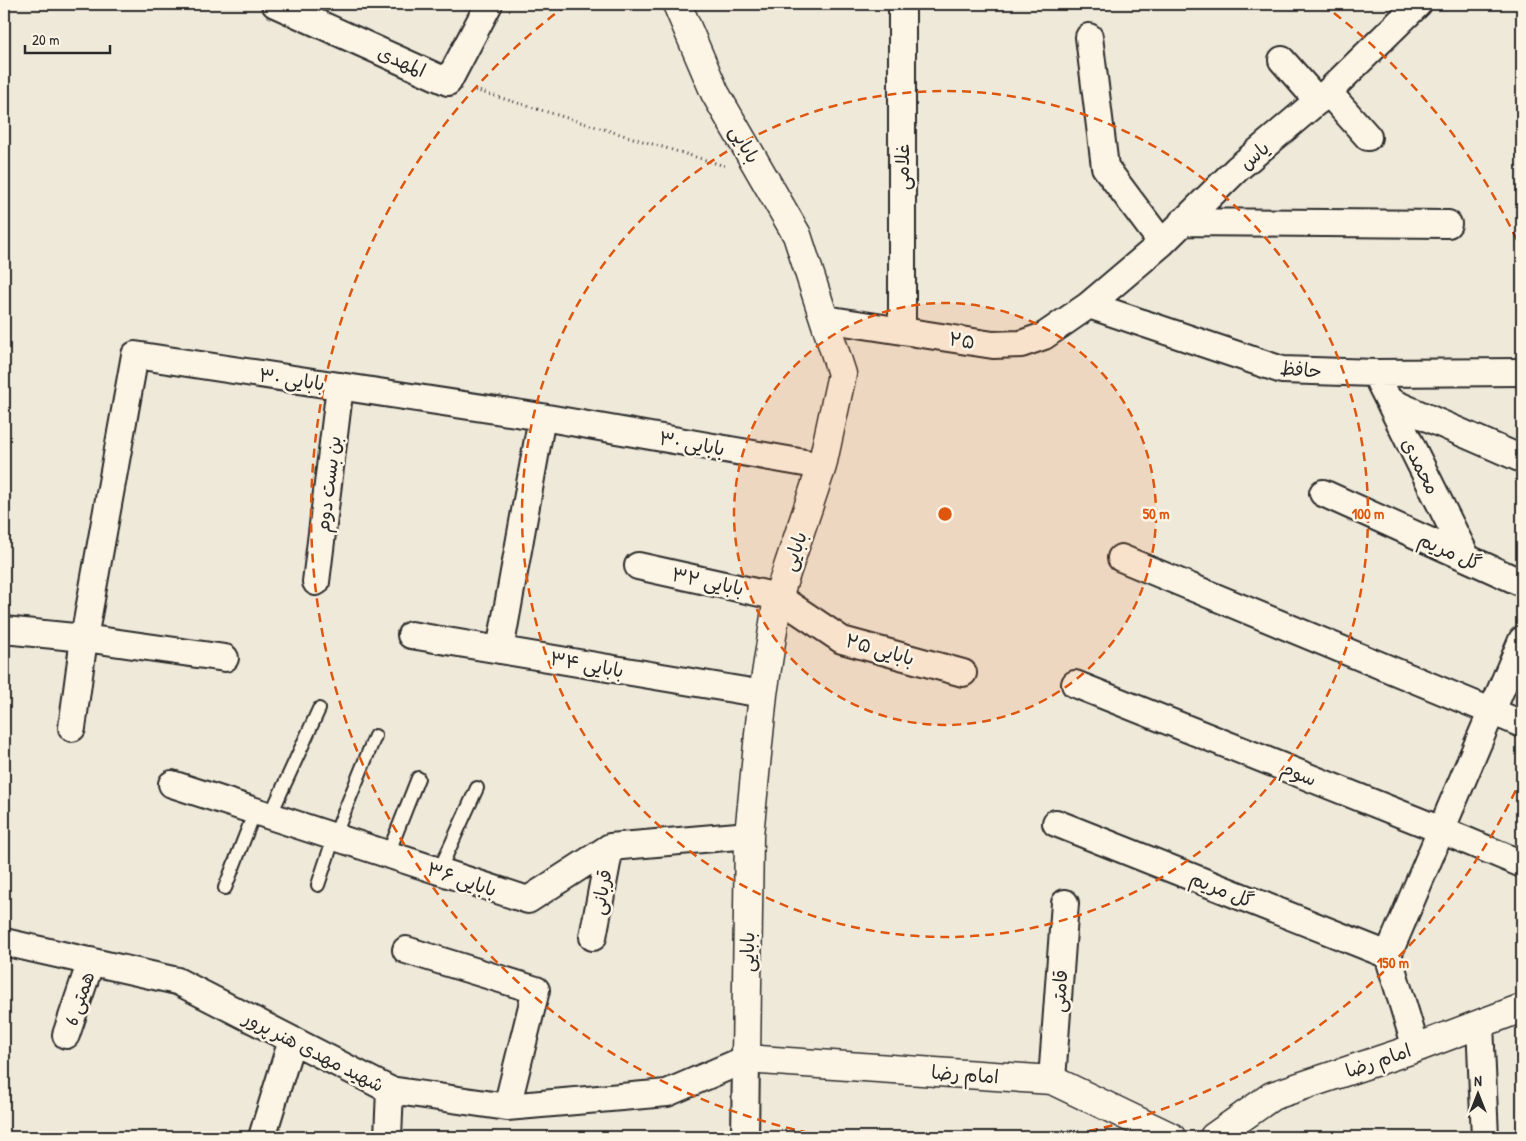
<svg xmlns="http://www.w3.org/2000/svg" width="1526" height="1141" font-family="'Patrick Hand','Playpen Sans Arabic',sans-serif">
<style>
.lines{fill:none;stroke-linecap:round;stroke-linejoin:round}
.service-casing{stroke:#2b2b2b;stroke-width:16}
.minor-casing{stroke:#2b2b2b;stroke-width:30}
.tertiary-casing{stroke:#2b2b2b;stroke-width:31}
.path{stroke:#2b2b2b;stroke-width:3;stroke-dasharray:1 4;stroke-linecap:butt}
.service{stroke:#fcf5e5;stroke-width:12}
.minor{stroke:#fcf5e5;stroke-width:26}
.tertiary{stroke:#fcf5e5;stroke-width:28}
.ring{fill:none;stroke:#df570e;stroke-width:2.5;stroke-dasharray:9 6}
.labels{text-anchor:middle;stroke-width:5;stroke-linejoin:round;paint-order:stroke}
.street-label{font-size:19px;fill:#2b2b2b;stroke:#fcf5e5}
.centre{fill:#df570e;stroke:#fcf5e5;stroke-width:2.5}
.ring-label{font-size:15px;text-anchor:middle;font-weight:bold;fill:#df570e;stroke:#fcf5e5;stroke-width:5;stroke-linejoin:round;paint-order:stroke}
</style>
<rect width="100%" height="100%" fill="#efe9da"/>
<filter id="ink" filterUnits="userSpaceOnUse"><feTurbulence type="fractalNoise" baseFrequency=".02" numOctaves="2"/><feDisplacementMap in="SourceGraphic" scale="10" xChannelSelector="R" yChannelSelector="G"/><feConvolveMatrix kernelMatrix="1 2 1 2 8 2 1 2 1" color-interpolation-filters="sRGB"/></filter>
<g filter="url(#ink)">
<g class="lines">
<g class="service-casing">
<path id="service" d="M270,816L319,709
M388,854L418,778
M439,871L477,788
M318,885L334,837L375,736
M225,888L255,811"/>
</g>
<g class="minor-casing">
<path id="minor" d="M275,4L448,82L489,4
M902,4V331
M1089,37L1105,167L1162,243
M1282,60L1318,101
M1328,92L1368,137
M1182,222L1448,224
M1089,305L1282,370L1375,373L1522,372
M825,319L993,345L1021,344L1044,336L1089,305L1162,243L1237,169L1328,92L1418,4
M1375,373L1467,558
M1389,401L1522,459
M1323,493L1522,583
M1121,558L1522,724
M638,566L778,597L842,640L963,673
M316,582L340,386
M4,630L84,638L225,658
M411,635L763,694
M500,650L542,417
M1075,684L1441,830L1522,864
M72,728L84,638L135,355L542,417L822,466
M172,784L528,900L610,847L749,835
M1056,823L1388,955
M593,937L610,847
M4,942L177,981L390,1090L507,1107L667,1093L746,1059L745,1137
M406,950L536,990L507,1107
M1480,1024L1485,1137
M66,1035L91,961
M1416,1048L1388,955L1522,640
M1052,1080L1065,903
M262,1137L292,1040
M388,1137L390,1090"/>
</g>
<g class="tertiary-casing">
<path id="tertiary" d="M677,4L715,93L797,235L842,374L822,466L778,597L763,694L749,835L746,1059L1052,1080L1171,1137
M1214,1137L1272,1096L1416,1048L1522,1008"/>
</g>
<path class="path" d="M475,90L725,166"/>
<use href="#service" class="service"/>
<use href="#minor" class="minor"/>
<use href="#tertiary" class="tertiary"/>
</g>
</g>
<circle cx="945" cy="514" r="211" fill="#df570e" fill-opacity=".12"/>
<g class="ring">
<circle cx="945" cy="514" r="211"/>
<circle cx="945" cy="514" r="423"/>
<path d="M1522 777A634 634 0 0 1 1066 1136M824 1136A634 634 0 0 1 568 4M1322 4A634 634 0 0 1 1522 251"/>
</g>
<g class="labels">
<g class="street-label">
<text transform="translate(402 61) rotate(24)" y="7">المهدی</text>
<text transform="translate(745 144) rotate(60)" y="7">بابایی</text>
<text transform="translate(1254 155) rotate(-40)" y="7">یاس</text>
<text transform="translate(902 167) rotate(-90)" y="7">غلامی</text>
<text transform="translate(962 340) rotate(8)" y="7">۲۵</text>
<text transform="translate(1301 369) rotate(5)" y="7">حافظ</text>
<text transform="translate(292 379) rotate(8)" y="7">بابایی ۳۰</text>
<text transform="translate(692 443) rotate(10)" y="7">بابایی ۳۰</text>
<text transform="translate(1421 466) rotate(63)" y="7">محمدی</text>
<text transform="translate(328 484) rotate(-83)" y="7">بن بست دوم</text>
<text transform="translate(794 551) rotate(-71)" y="7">بابایی</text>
<text transform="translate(1450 551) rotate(24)" y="7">گل مریم</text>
<text transform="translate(708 581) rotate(12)" y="7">بابایی ۳۲</text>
<text transform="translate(880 649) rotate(16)" y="7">بابایی ۲۵</text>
<text transform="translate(587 664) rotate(10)" y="7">بابایی ۳۴</text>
<text transform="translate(1299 773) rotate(22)" y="7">سوم</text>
<text transform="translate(462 879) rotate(18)" y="7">بابایی ۳۶</text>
<text transform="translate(1222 889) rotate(22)" y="7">گل مریم</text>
<text transform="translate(601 892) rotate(-80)" y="7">قربانی</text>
<text transform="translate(747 952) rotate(-89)" y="7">بابایی</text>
<text transform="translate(1059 991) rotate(-86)" y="7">قامتی</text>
<text transform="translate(79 998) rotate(-71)" y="7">همتی 6</text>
<text transform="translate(314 1051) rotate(27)" y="7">شهید مهدی هنر پرور</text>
<text transform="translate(1378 1060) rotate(-19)" y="7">امام رضا</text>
<text transform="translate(965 1074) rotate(4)" y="7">امام رضا</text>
</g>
</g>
<circle cx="945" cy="514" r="8" class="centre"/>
<g class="ring-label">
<text x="1156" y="519">50 m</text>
<text x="1368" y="519">100 m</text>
<text x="1393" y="968">150 m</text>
</g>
<rect width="1526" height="1141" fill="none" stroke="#fcf5e5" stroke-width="20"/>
<rect x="10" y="10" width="1506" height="1121" fill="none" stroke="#2b2b2b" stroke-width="2" filter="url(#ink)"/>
<g transform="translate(1478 1094)" stroke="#fcf5e5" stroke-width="4" paint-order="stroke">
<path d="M0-4L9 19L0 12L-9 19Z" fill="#2b2b2b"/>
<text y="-8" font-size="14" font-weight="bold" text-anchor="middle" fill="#2b2b2b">N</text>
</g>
<path d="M25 45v8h85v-8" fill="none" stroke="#2b2b2b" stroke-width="2.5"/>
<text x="32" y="45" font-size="15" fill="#2b2b2b" stroke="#fcf5e5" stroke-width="4" paint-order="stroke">20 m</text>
</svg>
